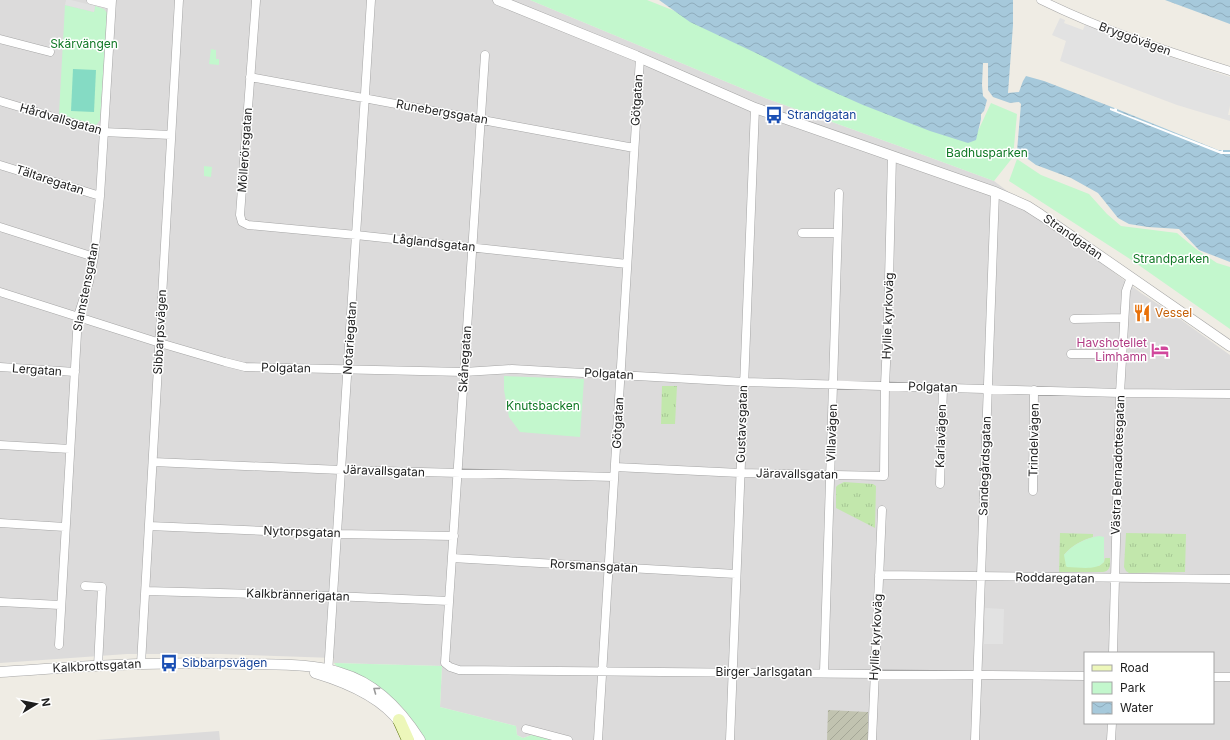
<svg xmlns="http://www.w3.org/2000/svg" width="1230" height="740" font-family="Inter,sans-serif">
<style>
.residential{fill:#dcdbdb;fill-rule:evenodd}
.construction{fill:url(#construction-furrows)}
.grass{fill:url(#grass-tufts)}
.park{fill:#c3f7cd}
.pitch{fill:#85dbc4}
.parking{fill:#e2e2e2}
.water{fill:url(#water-waves)}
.pier{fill:#fff}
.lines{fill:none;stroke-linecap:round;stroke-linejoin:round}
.minor-casing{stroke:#a5a5a5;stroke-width:9}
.tertiary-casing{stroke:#a5a5a5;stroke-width:11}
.secondary-casing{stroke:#597109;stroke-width:13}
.minor{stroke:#fff;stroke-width:8}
.tertiary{stroke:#fff;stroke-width:10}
.secondary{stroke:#edf7ba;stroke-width:12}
.oneway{stroke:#9a9a9a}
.labels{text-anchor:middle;stroke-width:3;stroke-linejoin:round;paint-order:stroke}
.street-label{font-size:12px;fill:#1e1e1e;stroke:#fff}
.park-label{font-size:12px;fill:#107825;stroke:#fff}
.transit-label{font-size:12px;fill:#164399;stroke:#fff;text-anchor:start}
.food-label{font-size:12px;fill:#c56008;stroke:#fff;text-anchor:start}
.hotel-label{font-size:12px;fill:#b23c85;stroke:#fff;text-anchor:end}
</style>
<defs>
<pattern id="construction-furrows" width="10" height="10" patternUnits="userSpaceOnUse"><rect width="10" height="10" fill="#c1c3b0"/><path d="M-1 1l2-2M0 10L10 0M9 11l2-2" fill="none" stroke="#a5a797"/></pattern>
<pattern id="grass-tufts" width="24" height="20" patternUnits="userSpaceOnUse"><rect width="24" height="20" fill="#c2e7ac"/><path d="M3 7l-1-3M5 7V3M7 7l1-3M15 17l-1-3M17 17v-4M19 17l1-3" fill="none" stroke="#a6c694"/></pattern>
<pattern id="water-waves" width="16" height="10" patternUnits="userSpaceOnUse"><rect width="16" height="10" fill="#a6c9db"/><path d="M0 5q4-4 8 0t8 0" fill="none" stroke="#8eacbc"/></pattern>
</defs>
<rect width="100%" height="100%" fill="#efece4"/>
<path class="residential" d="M0,0H530L765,98L899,146L994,181L1141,293L1173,314L1230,355V740H553L532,735L523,738L517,735L516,726L440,707L442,666L334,663V658L221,654H127L0,663ZM1085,653H1213V723H1085Z
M219,731L220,740H96Z"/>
<path class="construction" d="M828,710L868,712V740H827Z"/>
<path class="grass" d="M662,386H677L675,424H661Z
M844,482L873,484L876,486L875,528L836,508V487L838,485Z
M1060,533L1093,534V537C1082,540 1071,546 1064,555L1099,566L1104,562L1105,558H1110C1110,565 1111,571 1103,572H1059Z
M1126,533L1186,534L1185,572L1129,573L1126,571L1124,567Z"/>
<path class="park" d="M530,0H647L978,131L991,103L1017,114L1013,157L994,181L899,146L765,98Z
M65,5L94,12L95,6L104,9L107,13L100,120L97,124L94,126L59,114Z
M211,49L216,50V59H219V65L209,64Z
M1017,159L1041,175L1089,194L1107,214L1121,226L1177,233L1196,249L1217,263L1230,267V329L1130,259L1009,181Z
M204,166L212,167L211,177L204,176Z
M504,376L584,379L580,437L520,432L509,417L504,390Z
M1099,536L1104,537V562C1096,571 1079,567 1067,567L1066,566L1064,555C1072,545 1086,538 1099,536Z
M334,663L442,666L440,707L516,726L517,735L523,738L532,735L553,740H424C416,723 403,705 387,694C372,684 354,677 338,668Z"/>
<path class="pitch" d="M73,69L96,70L94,112L71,111Z"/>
<path class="parking" d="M66,0H71L95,6L94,12L65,5Z
M1060,18L1065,20L1064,23L1083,30L1085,25L1182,61L1230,77V106L1228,115H1230V121L1177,105L1060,61L1066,41L1052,35Z
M985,608L1004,609L1003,644H984Z"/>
<path class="water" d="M659,0H1013V25L1008,93L1019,92L1023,81L1026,76L1044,81L1117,109L1218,150H1230V262L1199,250L1179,229L1148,227L1129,224L1118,218L1098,193L1071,178L1036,165L1017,151L1021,104L1019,102L1010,103L993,97L988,90V63H983L982,85L983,96L987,100L984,111L981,114V119L976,140L968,143L930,131L863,105L818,85L758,54L690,22Z
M1165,0H1230V24Z"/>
<path class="pier" d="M1110,108L1114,109L1115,108L1117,109V111L1220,151L1223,150V152H1230V154H1221L1110,110Z"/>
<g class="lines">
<g class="minor-casing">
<path id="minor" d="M91,0L111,5
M1041,0C1102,30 1166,51 1230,71
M256,1L240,215L242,222L248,225L356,235L627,264
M0,39L50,52
M485,55L445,663L450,667L459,670L1085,676
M250,77L634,148
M0,101L103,132L171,135
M0,165L100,196
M0,227L94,257
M802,233H837
M0,292L160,343L225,362L245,367L464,372L512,369L744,382L1120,393L1230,394
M1074,319L1124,318
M1071,354H1122
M0,367L75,372
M0,445L70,449
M153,462L341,470L614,477
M615,467L740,473L884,476L885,385L888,321L892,156
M940,484L943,387
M1033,491L1034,390
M0,523L65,527
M149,526L337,534L454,536
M452,558L736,574
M879,575L1230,579
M85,586L102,587L98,666
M146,591L333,596L449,601
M0,602L60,605
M59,645L78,316L89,282L94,257L100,196L112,0
M1113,653L1120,393L1126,291L1131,277
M141,664L179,0
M824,672L839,193
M328,674L371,0
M1213,677H1230
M526,729L568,740
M598,740L640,58
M730,740L755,108
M872,740L882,510
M975,740L995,192
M1111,740L1112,723"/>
</g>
<g class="tertiary-casing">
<path id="tertiary" d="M498,0L636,56L755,108L995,192L1027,206L1041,215L1230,346
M0,672C47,669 95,665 142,664C176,663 211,663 245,664C276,665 311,663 341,673C376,683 401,710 420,740
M315,673C345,682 382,697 401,724"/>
</g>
<g class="secondary-casing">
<path id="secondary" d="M399,720L408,740"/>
</g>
<use href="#minor" class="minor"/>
<use href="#tertiary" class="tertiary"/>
<use href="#secondary" class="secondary"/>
</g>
<defs><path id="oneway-chevron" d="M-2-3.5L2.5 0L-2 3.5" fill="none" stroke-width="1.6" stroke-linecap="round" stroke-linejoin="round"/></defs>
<use class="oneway" href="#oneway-chevron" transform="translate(376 690) rotate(-144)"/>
<defs>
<g id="bus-bare" transform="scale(1.38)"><path d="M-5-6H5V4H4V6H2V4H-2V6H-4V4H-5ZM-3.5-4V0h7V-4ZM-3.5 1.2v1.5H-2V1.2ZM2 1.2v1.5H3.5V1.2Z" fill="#1a4fb4" stroke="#fff" stroke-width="2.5" paint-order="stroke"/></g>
<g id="restaurant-bare" transform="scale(1.38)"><path d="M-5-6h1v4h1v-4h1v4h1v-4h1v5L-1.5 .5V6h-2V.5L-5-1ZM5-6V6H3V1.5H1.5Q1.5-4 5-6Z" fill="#e8710a" stroke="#fff" stroke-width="2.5" paint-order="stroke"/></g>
<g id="hotel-bare" transform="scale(1.38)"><path d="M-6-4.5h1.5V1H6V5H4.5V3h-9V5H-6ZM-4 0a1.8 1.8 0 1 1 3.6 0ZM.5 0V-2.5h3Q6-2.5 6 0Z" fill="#d1479c" stroke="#fff" stroke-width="2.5" paint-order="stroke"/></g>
</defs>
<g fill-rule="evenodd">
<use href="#bus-bare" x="774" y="115"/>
<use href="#restaurant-bare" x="1142" y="313"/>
<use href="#hotel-bare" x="1160" y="350"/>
<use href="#bus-bare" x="169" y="663"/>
</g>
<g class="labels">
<g class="street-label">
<text transform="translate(1135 39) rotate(20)" y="4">Bryggövägen</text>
<text transform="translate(637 100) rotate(-86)" y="4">Götgatan</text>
<text transform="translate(442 112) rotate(10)" y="4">Runebergsgatan</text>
<text transform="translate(61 119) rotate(16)" y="4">Hårdvallsgatan</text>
<text transform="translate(245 150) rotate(-86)" y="4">Möllerörsgatan</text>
<text transform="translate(50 180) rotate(18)" y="4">Tältaregatan</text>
<text transform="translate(1073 237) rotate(35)" y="4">Strandgatan</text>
<text transform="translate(434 243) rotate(6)" y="4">Låglandsgatan</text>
<text transform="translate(86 287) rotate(-79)" y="4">Slamstensgatan</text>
<text transform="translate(888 316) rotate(-88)" y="4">Hyllie kyrkoväg</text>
<text transform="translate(160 332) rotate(-87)" y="4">Sibbarpsvägen</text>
<text transform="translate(350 338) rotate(-86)" y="4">Notariegatan</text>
<text transform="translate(465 359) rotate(-86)" y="4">Skånegatan</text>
<text transform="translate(286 368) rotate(1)" y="4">Polgatan</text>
<text transform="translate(37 370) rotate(4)" y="4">Lergatan</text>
<text transform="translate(609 374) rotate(3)" y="4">Polgatan</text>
<text transform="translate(933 387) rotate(2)" y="4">Polgatan</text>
<text transform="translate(618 423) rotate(-87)" y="4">Götgatan</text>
<text transform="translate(742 424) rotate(-88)" y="4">Gustavsgatan</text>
<text transform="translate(832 433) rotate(-88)" y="4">Villavägen</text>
<text transform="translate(941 436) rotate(-88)" y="4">Karlavägen</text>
<text transform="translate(1034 440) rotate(-89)" y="4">Trindelvägen</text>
<text transform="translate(1118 465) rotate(-88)" y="4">Västra Bernadottesgatan</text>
<text transform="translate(985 466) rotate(-88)" y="4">Sandegårdsgatan</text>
<text transform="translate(384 471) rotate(2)" y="4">Järavallsgatan</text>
<text transform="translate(797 474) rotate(1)" y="4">Järavallsgatan</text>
<text transform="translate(302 532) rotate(2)" y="4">Nytorpsgatan</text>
<text transform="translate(594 566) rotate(3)" y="4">Rorsmansgatan</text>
<text transform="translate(1055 578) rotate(1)" y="4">Roddaregatan</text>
<text transform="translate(298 595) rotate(2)" y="4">Kalkbrännerigatan</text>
<text transform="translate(876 637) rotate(-87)" y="4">Hyllie kyrkoväg</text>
<text transform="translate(97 666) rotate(-3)" y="4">Kalkbrottsgatan</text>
<text x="764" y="676">Birger Jarlsgatan</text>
</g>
<g class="park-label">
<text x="84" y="48">Skärvängen</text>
<text x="987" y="157">Badhusparken</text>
<text x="1171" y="263">Strandparken</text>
<text x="543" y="410">Knutsbacken</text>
</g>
<g class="transit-label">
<text x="787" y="119">Strandgatan</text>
<text x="182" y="667">Sibbarpsvägen</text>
</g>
<g class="food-label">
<text x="1155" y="317">Vessel</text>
</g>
<g class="hotel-label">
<text x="1147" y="347">Havshotellet<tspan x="1147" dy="14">Limhamn</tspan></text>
</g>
</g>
<rect x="1084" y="652" width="130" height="72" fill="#ffffff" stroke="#a5a5a5"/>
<rect x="1092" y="665" width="20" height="6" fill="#edf7ba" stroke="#a5a5a5"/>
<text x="1120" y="672" font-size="12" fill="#1e1e1e">Road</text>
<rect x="1092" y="682" width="20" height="12" fill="#c3f7cd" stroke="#a5a5a5"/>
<text x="1120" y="692" font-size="12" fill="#1e1e1e">Park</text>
<rect x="1092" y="702" width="20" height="12" fill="url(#water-waves)" stroke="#a5a5a5"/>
<text x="1120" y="712" font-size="12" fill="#1e1e1e">Water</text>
<g transform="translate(36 704) rotate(80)" stroke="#ffffff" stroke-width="3" paint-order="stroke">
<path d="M0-3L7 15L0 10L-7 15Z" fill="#1e1e1e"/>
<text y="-6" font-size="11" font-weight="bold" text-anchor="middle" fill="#1e1e1e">N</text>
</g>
</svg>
